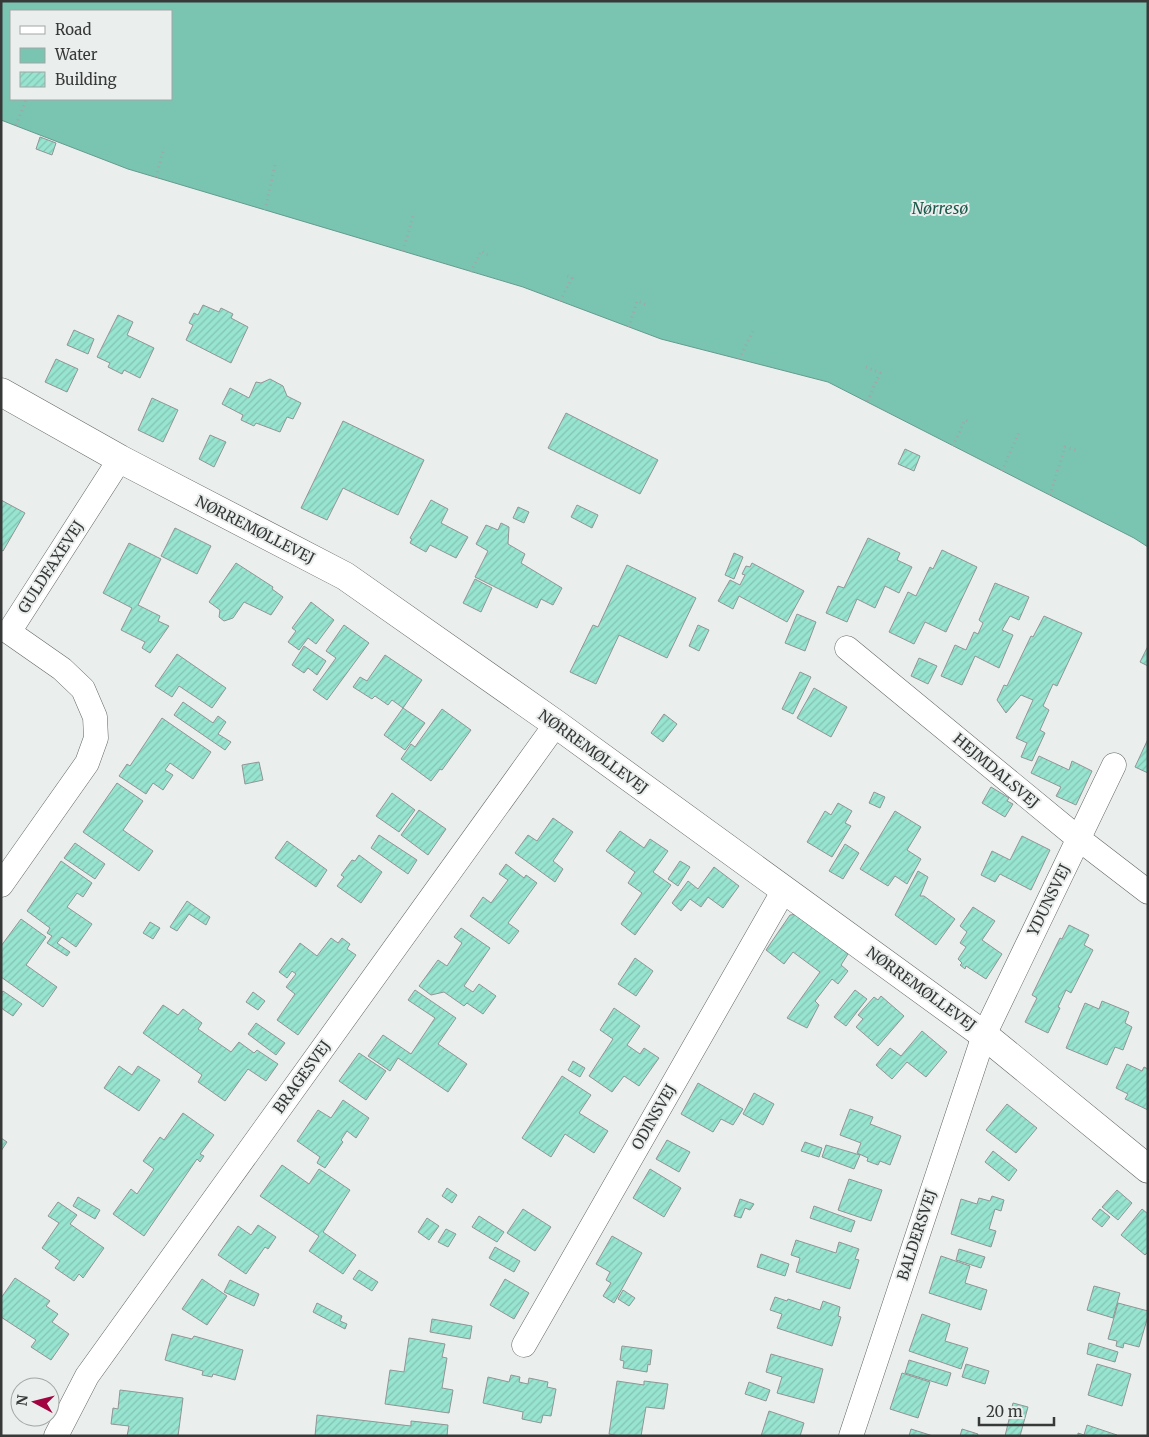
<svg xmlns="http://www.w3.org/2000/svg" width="1149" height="1437" font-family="Merriweather,serif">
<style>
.water{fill:#79c5b2;stroke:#659b8d;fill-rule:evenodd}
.building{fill:url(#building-hatch);stroke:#919594}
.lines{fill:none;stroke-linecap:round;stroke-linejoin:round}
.street-casing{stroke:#626564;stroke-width:25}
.secondary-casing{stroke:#626564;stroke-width:29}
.path{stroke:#a3a6a5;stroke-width:3;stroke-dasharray:1 4;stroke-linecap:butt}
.street{stroke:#fff;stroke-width:24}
.secondary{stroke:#fff;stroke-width:28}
.labels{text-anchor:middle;stroke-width:4;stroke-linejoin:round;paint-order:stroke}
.street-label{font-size:15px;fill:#373938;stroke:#eaeeec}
.water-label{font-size:16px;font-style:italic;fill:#1c5a4d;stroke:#eaeeec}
</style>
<defs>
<pattern id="building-hatch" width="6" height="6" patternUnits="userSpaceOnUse" patternTransform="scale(1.25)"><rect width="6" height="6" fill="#97e4d0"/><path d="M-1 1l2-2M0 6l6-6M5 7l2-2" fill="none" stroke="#83c4b3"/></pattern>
</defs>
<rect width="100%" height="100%" fill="#eaeeec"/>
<path class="water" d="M1,1H1148V547L1134,538L828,382L661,339L523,287L128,169L1,120ZM11,11H171V99H11Z"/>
<path class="building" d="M40,137L56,143L52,155L36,149Z
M203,305L219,312L221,308L233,314L231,318L248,327L231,363L186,340L193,325L189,323L194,313L198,315Z
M118,315L133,322L127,335L154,348L140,378L124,370L122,374L108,367L110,363L97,357Z
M74,330L94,339L88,354L67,345Z
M56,359L78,369L67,392L45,382Z
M270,379L283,386L287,396L301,403L293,419L287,417L280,432L256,423L254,426L241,420L243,415L222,404L230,388L249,398L256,382L261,383Z
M152,398L178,410L163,442L138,430Z
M566,413L658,460L640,494L548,448Z
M343,421L424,460L398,515L343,488L327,520L301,508Z
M210,435L226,442L214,467L199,459Z
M905,449L920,456L914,471L898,464Z
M1,500L25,513L3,551L1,550Z
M431,500L448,509L441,523L468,537L456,558L430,545L426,552L410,543L412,539L410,538Z
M577,505L598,515L592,528L571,517Z
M518,507L529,512L524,523L513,518Z
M501,523L509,527L508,544L525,554L521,563L562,588L553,605L541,599L537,608L475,577L488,551L476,544L486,525L498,530Z
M175,528L211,546L197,574L161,556Z
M868,538L900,553L897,560L912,567L899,593L885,586L875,608L857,599L847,622L826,613L838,586L844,588Z
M129,543L161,559L138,605L160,616L158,621L169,626L150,653L142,648L145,642L121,630L132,608L103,593Z
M942,550L977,567L946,632L925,622L914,644L889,632L908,592L916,596L930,567L933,569Z
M734,553L743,557L734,579L725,575Z
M236,563L273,587L272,589L283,597L271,615L244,602L233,618L224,621L219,617L220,610L209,602Z
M752,563L804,591L787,622L739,596L733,609L718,601L730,580L740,585L745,575L742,574L746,566L750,567Z
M627,565L696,598L667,658L619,635L596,684L570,672L593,625L598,627Z
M475,579L492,588L481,612L463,603Z
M995,583L1029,597L1019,620L1010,616L1002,630L1013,635L999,668L975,656L962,685L941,676L955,645L966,650L974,632L978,634L983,623L979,620Z
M311,602L334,620L316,644L308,638L299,650L288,642L296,631L292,628Z
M797,614L816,622L805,651L785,643Z
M1044,616L1082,633L1057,686L1053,684L1043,706L1049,710L1040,730L1045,733L1032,761L1021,757L1027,743L1016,738L1033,700L1021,695L1006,713L997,700L1004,685L1007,686L1031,636L1033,637Z
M344,625L369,643L327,700L313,690L336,658L326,651Z
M698,625L709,630L699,651L689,646Z
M304,646L326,661L317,675L308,668L304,673L292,665Z
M1148,646V666L1140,662Z
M177,654L226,688L212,708L179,686L172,697L155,686Z
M385,655L422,680L403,708L392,700L388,705L375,696L372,699L353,687L360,677L367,681Z
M919,658L937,666L928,684L911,676Z
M800,672L811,677L793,714L782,709Z
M814,688L847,707L831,737L797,718Z
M183,702L213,723L218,716L226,722L218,734L231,742L225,750L174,715Z
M403,708L425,723L405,750L384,735Z
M442,709L471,730L442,770L440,769L431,781L401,759L411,744L415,747Z
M664,714L677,724L663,742L651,733Z
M162,718L211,752L193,779L170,763L165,770L173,775L163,790L153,783L146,794L119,776L127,764L130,766Z
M1148,739V773L1135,767Z
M1039,756L1069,770L1072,761L1092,771L1076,805L1056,796L1061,787L1031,773Z
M259,762L263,780L245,784L242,765Z
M117,783L143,801L123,830L153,851L139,871L83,832Z
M991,787L1009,798L1007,801L1013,804L1005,817L982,803Z
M874,792L885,797L880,808L869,803Z
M392,793L415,810L399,832L376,816Z
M838,803L852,811L845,823L851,826L832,857L807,842L825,811L831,815Z
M419,810L446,829L428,855L401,835Z
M895,811L921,827L907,850L921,859L907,884L895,876L888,886L860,869Z
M553,818L573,832L553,861L563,869L555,882L515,853L528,835L537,841Z
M620,831L644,848L650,839L668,851L653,872L671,885L635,935L621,924L642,893L628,883L635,872L606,851Z
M379,835L417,860L408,874L371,848Z
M1022,836L1050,850L1031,890L1000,874L995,882L981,875L992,851L1010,860Z
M287,841L327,870L316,887L275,858Z
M75,843L105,864L95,879L64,858Z
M845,844L859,853L843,879L829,871Z
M359,855L382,872L361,903L337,886L344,877L341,875L352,860L355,861Z
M61,861L92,883L83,897L77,893L67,907L92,924L76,947L62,937L57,943L70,952L67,956L47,943L52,936L47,933L50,928L27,911Z
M680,861L690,867L678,886L668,879Z
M506,864L524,878L526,875L537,883L508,923L519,931L509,944L470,916L483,897L491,903L508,880L499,874Z
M714,867L739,886L723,908L708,897L701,907L690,899L681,911L672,903L688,881L698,889Z
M918,871L928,877L920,896H924L955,919L936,945L895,915Z
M187,901L210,917L206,925L189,914L177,931L170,927Z
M973,907L995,921L982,940L1002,954L986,979L966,966L965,969L960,965L962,963L958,959L966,947L960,943L967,932L960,926Z
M799,914L848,954L841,965L848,971L838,984L832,979L815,1001L819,1005L807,1028L787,1018L820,972L793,952L784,964L766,950L790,915Z
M21,919L46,937L26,965L57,987L43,1007L1,977V946Z
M150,922L160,928L153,939L143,933Z
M1069,925L1089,935L1084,945L1093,950L1071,993L1066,990L1058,1007L1060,1008L1048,1033L1025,1022L1037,998L1032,995L1060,938L1062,939Z
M461,928L490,948L464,986L473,992L479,984L496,996L483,1014L467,1003L464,1006L444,992L431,995L419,986L438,960L447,966L462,943L454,937Z
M331,938L338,943L342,938L350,944L347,949L356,955L298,1035L277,1020L295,994L286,987L296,974L292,971L287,978L279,972L300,943L317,956Z
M635,958L653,971L636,996L618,984Z
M415,990L456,1018L438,1044L467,1064L448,1092L398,1058L390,1071L368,1056L383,1035L411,1054L435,1018L408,1000Z
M855,990L867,999L846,1026L834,1017Z
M3,991L22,1004L13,1016L1,1008V994Z
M253,992L265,1001L258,1010L246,1002Z
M881,996L904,1016L878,1046L856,1027L863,1019L858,1015L874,997L878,1000Z
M1102,1001L1129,1012L1125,1023L1132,1027L1123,1050L1115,1047L1107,1065L1066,1048L1085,1003L1099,1009Z
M163,1005L178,1015L183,1009L202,1023L198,1029L231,1052L239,1042L254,1053L257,1050L278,1064L266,1081L248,1069L225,1101L198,1082L202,1075L143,1033Z
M614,1008L640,1026L627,1045L640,1054L644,1048L659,1058L639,1086L624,1076L612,1092L589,1076L613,1039L600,1030Z
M256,1023L285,1043L276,1055L248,1034Z
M922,1031L947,1052L926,1077L907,1062L892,1079L876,1065L890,1048L901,1056Z
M359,1053L386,1071L366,1100L339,1081Z
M573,1061L585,1068L580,1077L568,1070Z
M1127,1064L1142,1071L1144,1067L1148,1069V1110L1125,1099L1128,1094L1116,1088Z
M119,1066L132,1075L138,1066L160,1080L139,1111L104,1088Z
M562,1076L591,1095L579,1113L608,1131L594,1153L565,1134L551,1157L522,1138Z
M698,1083L743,1109L733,1125L721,1119L713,1132L681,1114Z
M754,1093L774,1104L763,1125L743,1114Z
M343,1100L369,1118L356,1138L347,1131L341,1140L343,1142L325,1168L317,1163L320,1157L297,1141L318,1110L331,1118Z
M1007,1104L1037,1128L1016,1153L986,1130Z
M850,1109L873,1117L870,1124L901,1136L890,1165L880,1161L878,1165L867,1161L868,1158L857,1153L861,1143L840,1135Z
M183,1113L214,1135L200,1154L204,1156L200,1162L197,1159L144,1236L113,1214L131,1189L137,1194L154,1169L143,1161L160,1137L164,1140Z
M1,1138L7,1142L1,1151Z
M667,1140L690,1152L679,1172L656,1159Z
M805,1142L822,1148L819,1157L801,1151Z
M826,1145L860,1155L854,1169L822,1157Z
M993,1151L1017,1170L1009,1181L985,1162Z
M282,1165L309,1184L319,1169L350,1190L323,1232L356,1255L343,1274L309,1251L319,1236L260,1196Z
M650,1169L681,1188L664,1217L633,1198Z
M849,1179L882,1190L871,1221L838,1210Z
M447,1188L457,1195L452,1203L442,1196Z
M1117,1190L1132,1203L1118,1220L1102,1207Z
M992,1196L1004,1200L1001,1211L995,1209L989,1229L996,1231L991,1247L951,1234L961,1199L977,1204L979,1198L990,1201Z
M78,1197L100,1210L95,1219L73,1206Z
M740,1199L754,1204L750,1210L745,1208L741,1218L734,1216Z
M58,1202L77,1215L70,1224L104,1248L83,1278L79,1274L74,1281L55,1268L60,1261L42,1248L59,1223L48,1216Z
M814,1206L855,1221L851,1232L810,1218Z
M523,1209L551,1227L535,1251L507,1233Z
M1100,1209L1110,1217L1102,1227L1092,1219Z
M1142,1209L1148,1214V1252L1145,1255L1121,1235Z
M479,1216L504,1232L497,1242L472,1227Z
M427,1218L439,1226L429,1240L418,1232Z
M258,1225L276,1237L268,1249L265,1247L246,1274L218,1255L238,1226L251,1235Z
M446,1229L456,1234L448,1247L438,1242Z
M612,1236L642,1253L614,1303L603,1296L611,1283L606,1280L610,1272L596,1264Z
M796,1240L836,1253L839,1242L859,1249L855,1259L859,1260L850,1289L796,1272L800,1258L791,1255Z
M495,1247L520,1261L514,1272L489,1258Z
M959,1249L985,1257L981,1268L956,1260Z
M761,1254L789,1264L785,1276L757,1267Z
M941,1256L970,1266L965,1283L987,1290L981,1310L929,1293Z
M359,1270L378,1282L372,1291L353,1279Z
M15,1278L50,1301L46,1306L58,1314L52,1322L69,1334L51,1360L31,1347L36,1340L1,1317V1298Z
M202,1279L227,1296L207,1325L182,1309Z
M505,1279L529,1293L514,1319L490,1305Z
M230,1280L259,1294L254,1306L224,1292Z
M1094,1286L1120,1293L1113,1318L1087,1310Z
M623,1290L635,1298L629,1306L618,1299Z
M775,1297L787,1301L788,1299L820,1310L823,1301L840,1307L838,1316L841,1317L832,1346L777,1328L782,1314L770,1310Z
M317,1303L342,1316L340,1321L347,1324L345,1329L313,1312Z
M1118,1303L1148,1311V1316L1139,1347L1124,1343L1123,1348L1116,1346L1117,1341L1108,1339Z
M922,1314L950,1324L945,1341L968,1348L961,1369L909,1351Z
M432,1319L472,1326L470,1339L430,1332Z
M172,1334L192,1339L194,1336L243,1350L235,1380L213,1374L212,1377L202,1375L203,1371L165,1360Z
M409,1338L445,1344L442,1357L447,1358L442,1388L453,1390L449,1413L385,1404L390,1370L404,1372Z
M1089,1343L1118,1352L1115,1362L1087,1354Z
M622,1346L652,1350L650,1365L648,1364L647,1372L623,1368L624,1361L620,1360Z
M771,1354L823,1369L814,1403L777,1393L782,1377L766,1372Z
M909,1360L951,1373L947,1386L905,1373Z
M966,1364L989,1371L985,1384L962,1377Z
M1097,1364L1131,1374L1122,1406L1088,1395Z
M902,1373L930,1382L918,1418L890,1409Z
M511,1375L520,1377L519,1382L528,1384L529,1378L548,1382L547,1387L556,1389L551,1416L543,1415L541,1423L522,1419L523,1412L483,1403L488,1377L509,1382Z
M617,1381L644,1385V1381L668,1384L664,1409L646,1407L641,1436H620L609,1434Z
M749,1382L770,1390L766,1401L745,1394Z
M120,1390L183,1398L178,1436H127L129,1426L111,1424L113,1408L118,1409Z
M1013,1403L1028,1407L1020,1436H1005Z
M769,1411L804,1423L800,1436H761Z
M317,1415L411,1426V1421L448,1425L447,1436H315Z
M1087,1425L1117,1435L1116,1436H1078V1433L1084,1435Z
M911,1429L933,1436H909Z
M962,1429L978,1434L977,1436H960Z"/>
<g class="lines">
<g class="street-casing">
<path id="street" d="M847,648L1079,839L1148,892
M1,885L87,763L96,738L95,717L83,689L62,669L9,632L120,459
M524,1345L784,890
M56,1436L87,1376L556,724
M851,1436L984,1035L1114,765"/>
</g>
<g class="secondary-casing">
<path id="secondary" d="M1,392L120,459L345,576L556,724L984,1035L1148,1169"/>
</g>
<path class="path" d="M16,125L26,100
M156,177L164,148
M265,210L275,165
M403,251L414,213
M471,272L481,251L488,255
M560,301L572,278L565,275
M629,327L637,301L648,305
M739,359L754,329
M866,367L880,373L867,402
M953,446L965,420L971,422
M1002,471L1019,432
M1050,495L1065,447L1076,450"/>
<use href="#street" class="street"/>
<use href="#secondary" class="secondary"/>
</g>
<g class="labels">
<g class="street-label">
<text transform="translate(255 530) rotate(27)" y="5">NØRREMØLLEVEJ</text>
<text transform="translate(51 567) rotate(-57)" y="5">GULDFAXEVEJ</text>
<text transform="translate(593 752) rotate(36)" y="5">NØRREMØLLEVEJ</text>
<text transform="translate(996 771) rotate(40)" y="5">HEJMDALSVEJ</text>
<text transform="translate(1049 900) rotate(-64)" y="5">YDUNSVEJ</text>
<text transform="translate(921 989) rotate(36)" y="5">NØRREMØLLEVEJ</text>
<text transform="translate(302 1077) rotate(-54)" y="5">BRAGESVEJ</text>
<text transform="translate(654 1117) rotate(-60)" y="5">ODINSVEJ</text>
<text transform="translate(917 1235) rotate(-72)" y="5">BALDERSVEJ</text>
</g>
<g class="water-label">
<text x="940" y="214">Nørresø</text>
</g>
</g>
<rect width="1149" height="1437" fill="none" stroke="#373938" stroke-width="5"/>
<rect x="10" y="10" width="162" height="90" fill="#eaeeec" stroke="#a2a6a4"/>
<rect x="20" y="26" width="25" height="8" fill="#ffffff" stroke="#a2a6a4"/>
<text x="55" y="35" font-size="15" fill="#373938">Road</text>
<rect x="20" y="48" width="25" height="15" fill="#79c5b2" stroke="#a2a6a4"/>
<text x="55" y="60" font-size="15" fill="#373938">Water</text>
<rect x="20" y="72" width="25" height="15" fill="url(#building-hatch)" stroke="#a2a6a4"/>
<text x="55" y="85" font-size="15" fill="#373938">Building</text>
<g transform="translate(35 1402) rotate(277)"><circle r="24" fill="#eaeeec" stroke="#a2a6a4"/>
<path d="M0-4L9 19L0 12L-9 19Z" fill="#a10440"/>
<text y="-8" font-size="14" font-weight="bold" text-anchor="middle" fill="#373938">N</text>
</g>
<path d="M979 1417v8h75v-8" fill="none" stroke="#373938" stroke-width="2.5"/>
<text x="986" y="1417" font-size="15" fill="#373938" stroke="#eaeeec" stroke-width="4" paint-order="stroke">20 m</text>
</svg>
